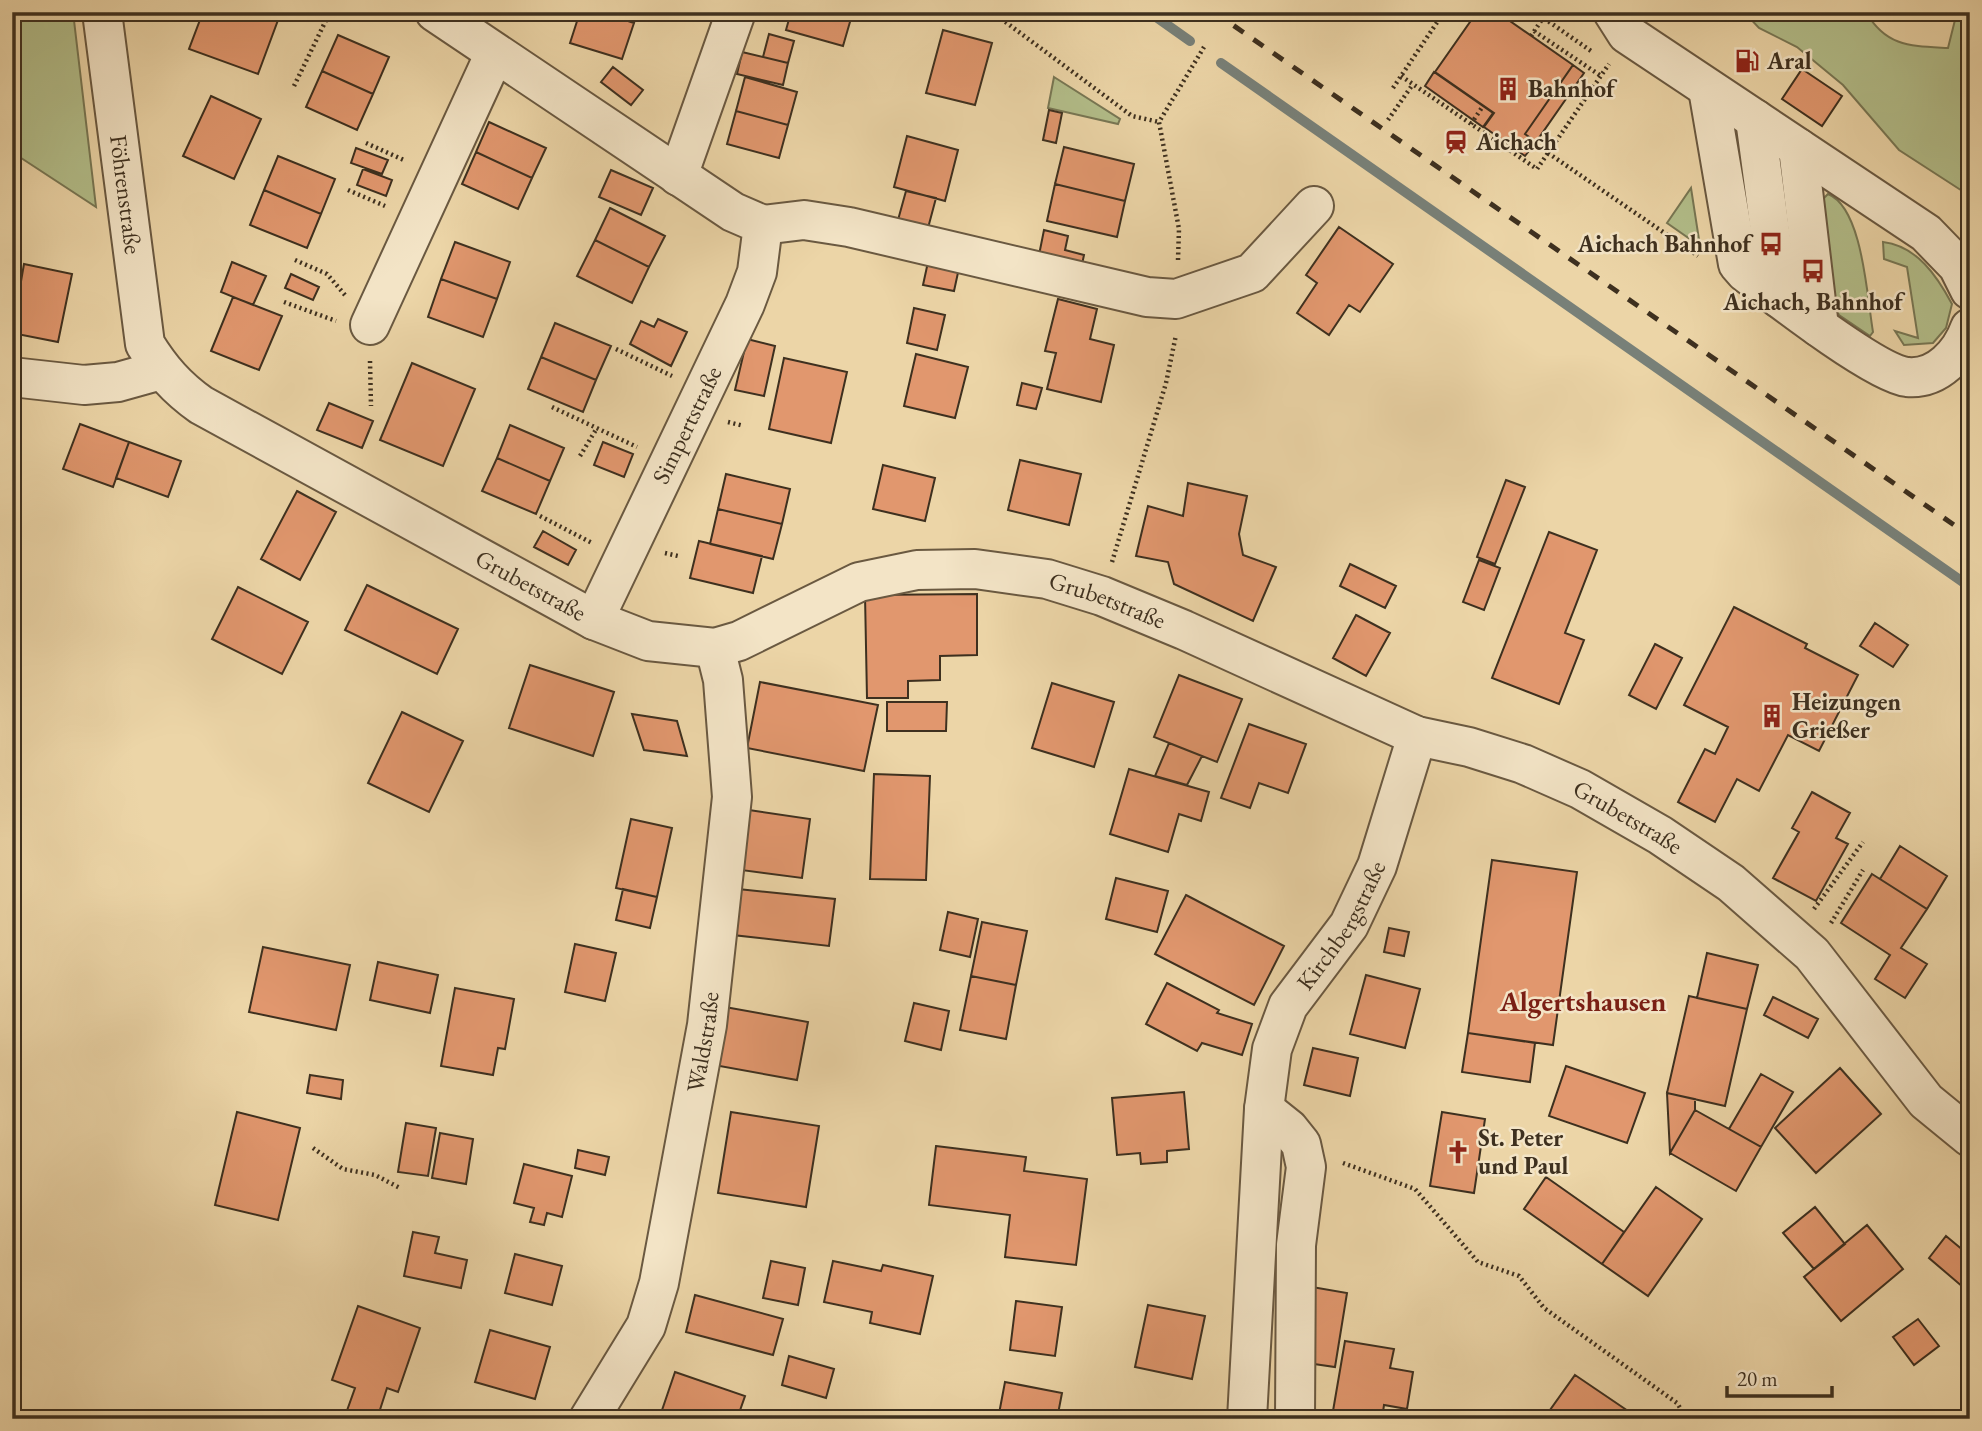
<svg xmlns="http://www.w3.org/2000/svg" width="1982" height="1431" font-family="'EB Garamond',serif">
<style>
.green{fill:#b3be8a;stroke:#787754;stroke-width:2}
.lines{fill:none;stroke-linecap:round;stroke-linejoin:round}
.stream{stroke:#788078;stroke-width:10}
.building{fill:#e1976e;stroke:#3e301f;stroke-width:2}
.minor-casing{stroke:#6a5941;stroke-width:42}
.path{stroke:#3e301f;stroke-width:4.5;stroke-dasharray:2 3.5;stroke-linecap:butt}
.minor{stroke:#f3e4c6;stroke-width:38}
.rail{stroke:#3e301f;stroke-width:5;stroke-dasharray:12 12;stroke-linecap:butt}
.labels{text-anchor:middle;stroke-width:5;stroke-linejoin:round;paint-order:stroke}
.poi-label{font-size:24px;font-weight:bold;fill:#3e301f;stroke:#f3e4c6;text-anchor:start}
.street-label{font-size:24px;fill:#3e301f;stroke:#f3e4c6}
.quarter-label{font-size:28px;font-weight:bold;fill:#7a1f14;stroke:#f3e4c6}
</style>
<rect width="100%" height="100%" fill="#ecd5a7"/>
<filter id="stains"><feTurbulence type="fractalNoise" baseFrequency=".00286" numOctaves="4"/><feColorMatrix values="0 0 0 0 .2 0 0 0 0 .09 0 0 0 0 .02 0 0 0 .5 -.17"/></filter>
<radialGradient id="worn" r=".72"><stop offset=".6" stop-color="#630" stop-opacity="0"/><stop offset="1" stop-color="#630" stop-opacity=".3"/></radialGradient>
<path class="green" d="M12,12H73L96,207L12,152Z
M1744,12H1866C1886,47 1911,46 1948,48L1957,12H1970V196L1899,150L1843,85L1797,47L1759,28Z
M1054,77L1120,119L1118,124L1048,108Z
M1691,188L1700,246L1667,223Z
M1828,194C1863,208 1867,298 1873,332L1870,336L1839,315L1831,300L1823,199Z
M1883,242C1917,246 1937,276 1952,304L1946,328L1933,343L1904,345L1895,331L1918,338L1907,267L1884,259Z"/>
<g class="lines">
<path class="stream" d="M1149,12L1190,41
M1221,63L1970,587"/>
</g>
<path class="building" d="M203,12H281L258,74L189,49Z
M580,12H601L634,23L622,59L570,43Z
M601,12H637L634,23Z
M791,12L852,15L843,46L786,30Z
M1477,12H1497L1573,65L1525,134L1536,142L1525,156L1484,127L1494,113L1435,72Z
M943,30L992,43L975,105L926,93Z
M769,34L794,41L788,63L763,57Z
M338,35L389,57L373,94L322,71Z
M742,52L788,63L783,85L737,74Z
M1573,65L1584,73L1536,142L1525,134Z
M613,67L643,90L631,105L601,82Z
M1802,69L1842,96L1822,126L1782,99Z
M322,71L373,94L357,130L306,107Z
M1434,72L1493,113L1483,127L1425,86Z
M745,77L797,92L788,125L736,111Z
M211,96L261,119L234,179L183,156Z
M1049,110L1062,113L1056,143L1043,140Z
M736,111L788,125L779,158L727,144Z
M489,122L546,148L532,178L476,152Z
M907,136L958,150L945,201L894,187Z
M1064,147L1134,164L1125,201L1055,184Z
M356,148L388,160L382,174L351,163Z
M476,152L532,178L518,209L462,184Z
M278,156L335,179L321,214L264,190Z
M363,169L392,180L386,196L357,185Z
M611,170L653,188L641,215L599,197Z
M1055,184L1125,201L1117,237L1047,221Z
M264,190L321,214L307,248L250,225Z
M906,191L936,198L928,228L898,220Z
M610,208L665,236L649,267L595,240Z
M1339,227L1393,264L1360,312L1349,305L1329,335L1297,313L1317,283L1306,275Z
M1044,230L1068,236L1065,250L1084,255L1081,269L1038,260Z
M595,240L649,267L632,303L577,276Z
M455,242L510,262L497,299L441,279Z
M232,262L266,276L253,305L221,292Z
M928,262L959,268L954,291L923,285Z
M24,264L72,274L58,342L12,333Z
M291,274L319,287L313,300L285,288Z
M441,279L497,299L483,337L428,317Z
M233,297L282,316L259,370L211,351Z
M1058,299L1097,309L1090,339L1114,345L1101,402L1047,389L1056,353L1045,351Z
M914,308L945,315L937,350L907,343Z
M658,319L687,332L671,366L630,344L641,321L654,327Z
M555,323L611,346L596,380L541,357Z
M747,339L775,346L764,396L735,390Z
M916,354L968,367L955,418L904,406Z
M541,357L596,380L583,412L528,389Z
M784,358L847,372L831,443L769,429Z
M412,363L475,389L443,466L380,440Z
M1022,383L1042,388L1036,409L1017,405Z
M329,403L373,421L362,448L317,430Z
M80,424L129,442L113,487L63,469Z
M510,425L564,448L550,481L497,458Z
M129,442L181,461L168,497L116,478Z
M603,442L633,454L624,477L594,465Z
M497,458L550,481L536,514L482,491Z
M1020,460L1081,474L1069,525L1008,510Z
M883,465L935,478L925,521L873,509Z
M726,474L790,489L782,524L718,509Z
M1506,480L1525,487L1495,564L1477,557Z
M1188,483L1247,496L1239,534L1243,555L1276,567L1253,621L1174,584L1168,562L1136,556L1148,506L1183,516Z
M297,491L336,512L300,580L261,559Z
M718,509L782,524L773,559L710,544Z
M543,531L576,550L568,565L534,547Z
M1549,532L1597,550L1565,633L1584,640L1559,704L1492,678Z
M699,541L762,556L753,593L690,578Z
M1479,560L1500,568L1484,610L1463,602Z
M1350,564L1396,586L1385,608L1340,586Z
M367,585L458,629L437,674L345,630Z
M238,587L308,622L282,674L212,639Z
M977,594V655L940,656V680L908,681V698H867L865,595Z
M1734,607L1807,644L1805,648L1858,675L1819,751L1788,735L1759,791L1737,779L1715,822L1678,802L1705,749L1715,754L1728,727L1684,705Z
M1356,615L1390,633L1366,676L1333,658Z
M1875,623L1908,645L1893,667L1860,646Z
M1655,644L1682,658L1656,709L1629,695Z
M530,665L614,692L593,756L509,728Z
M1179,675L1242,699L1217,762L1154,737Z
M760,682L878,705L864,771L747,748Z
M1052,683L1114,702L1094,767L1032,748Z
M887,702H947L946,731H887Z
M402,712L463,741L429,812L368,783Z
M632,714L677,721L687,756L644,750Z
M1249,724L1306,744L1288,793L1259,783L1250,808L1221,798Z
M1169,743L1202,756L1187,785L1155,776Z
M1129,769L1209,792L1201,821L1179,814L1168,852L1110,834Z
M874,774L930,776L926,880L870,879Z
M1812,792L1850,813L1836,838L1848,844L1816,901L1773,878L1799,832L1792,828Z
M749,810L810,819L802,878L741,870Z
M631,819L672,828L657,897L616,888Z
M1900,846L1947,876L1927,909L1880,879Z
M1492,860L1577,872L1553,1045L1468,1033Z
M1872,874L1927,909L1901,948L1927,964L1905,998L1875,979L1890,955L1841,923Z
M1116,878L1168,891L1157,932L1106,919Z
M623,889L657,897L650,928L616,920Z
M738,889L835,899L829,946L733,935Z
M1186,895L1284,946L1254,1005L1155,954Z
M948,912L978,919L970,957L940,950Z
M982,922L1027,931L1016,985L971,976Z
M1389,928L1409,932L1404,956L1384,952Z
M575,944L616,953L605,1001L565,992Z
M263,947L350,965L336,1030L249,1012Z
M1707,953L1758,965L1747,1009L1697,998Z
M378,962L438,975L430,1013L370,1000Z
M1366,975L1420,989L1405,1048L1350,1034Z
M971,976L1016,985L1006,1039L960,1030Z
M1167,983L1219,1010L1217,1013L1252,1024L1242,1055L1202,1043L1197,1051L1146,1024Z
M455,988L514,999L505,1049L498,1048L493,1075L441,1066Z
M1689,996L1747,1009L1725,1106L1667,1093Z
M1773,997L1818,1019L1808,1038L1764,1015Z
M914,1003L949,1011L941,1050L905,1041Z
M725,1007L808,1022L797,1080L714,1065Z
M1468,1033L1535,1043L1530,1082L1462,1072Z
M1313,1048L1358,1058L1350,1096L1304,1085Z
M1566,1066L1645,1093L1627,1143L1549,1116Z
M1840,1068L1881,1114L1816,1173L1775,1128Z
M1761,1074L1793,1092L1761,1147L1729,1129Z
M310,1075L343,1080L341,1099L307,1093Z
M1184,1092L1189,1149L1167,1151V1162L1141,1164L1140,1153L1117,1155L1112,1098Z
M1667,1093L1695,1099V1110L1670,1153Z
M1695,1110L1761,1147L1736,1191L1670,1153Z
M237,1112L300,1128L278,1220L215,1205Z
M731,1112L819,1126L806,1207L718,1193Z
M1442,1112L1485,1119L1474,1193L1430,1186Z
M406,1123L436,1128L428,1176L398,1172Z
M440,1133L473,1139L466,1184L432,1178Z
M936,1146L1026,1157L1024,1171L1087,1179L1076,1265L1005,1257L1010,1215L929,1205Z
M578,1150L609,1157L605,1175L575,1168Z
M524,1164L572,1176L562,1217L547,1213L544,1225L530,1222L534,1208L514,1203Z
M1546,1177L1624,1232L1602,1264L1524,1209Z
M1656,1187L1702,1219L1648,1296L1602,1264Z
M1815,1207L1845,1244L1814,1269L1783,1233Z
M1867,1225L1903,1269L1841,1321L1804,1277Z
M413,1232L439,1237L435,1253L467,1260L461,1288L404,1276Z
M1946,1236L1970,1256V1282L1964,1288L1929,1258Z
M515,1254L562,1266L552,1305L505,1293Z
M771,1261L805,1268L798,1305L763,1298Z
M833,1261L881,1271L883,1265L933,1276L920,1334L870,1323L872,1312L824,1302Z
M1312,1287L1347,1293L1335,1367L1300,1362Z
M695,1295L783,1319L773,1355L686,1332Z
M1016,1301L1062,1307L1055,1356L1010,1350Z
M1148,1305L1205,1316L1192,1379L1135,1367Z
M358,1306L420,1328L398,1392L387,1388L377,1419H344L355,1388L332,1380Z
M1918,1319L1939,1346L1914,1365L1893,1337Z
M490,1330L550,1347L535,1399L475,1382Z
M1345,1341L1394,1349L1390,1368L1413,1372L1407,1409L1384,1405L1382,1419L1333,1411Z
M789,1356L834,1369L826,1398L782,1385Z
M675,1372L745,1396L737,1419H659Z
M1575,1375L1631,1413L1627,1419H1553L1555,1416L1550,1410Z
M1005,1382L1062,1393L1057,1419H998Z"/>
<g class="lines">
<g class="minor-casing">
<g id="minor">
<path id="s1" d="M102,12L145,344C161,370 177,388 201,405L594,620L648,641L715,648L739,641L859,582L917,570L975,569L1047,579L1102,596L1184,630L1417,736L1469,747L1523,764L1580,789L1660,835L1731,883L1812,954L1926,1101L1970,1137"/>
<path d="M435,12L733,212L763,225L757,272L745,304L594,620"/>
<path d="M1613,12L1627,34L1926,233L1958,266L1970,290"/>
<path d="M1708,89L1738,264L1745,272C1774,294 1875,373 1907,377C1938,380 1961,353 1970,328"/>
<path d="M1755,119L1779,298"/>
<path d="M1798,148L1819,327"/>
<path d="M678,176L736,12"/>
<path d="M763,225L804,220L849,227L1147,297L1176,299L1252,273L1314,206"/>
<path d="M370,325L495,53"/>
<path d="M12,377L84,385L118,382L161,370"/>
<path d="M1264,1109L1289,1129L1301,1144L1306,1167L1296,1245L1295,1419"/>
<path id="s2" d="M589,1419L646,1326L659,1283L707,1025L732,797L723,680L715,648"/>
<path id="s3" d="M1247,1419L1264,1109L1272,1049L1288,1006L1349,925L1377,866L1417,736"/>
</g>
</g>
<path class="path" d="M992,12L1132,116L1159,122
M1535,12L1591,51
M1534,31L1601,76
M1531,36L1543,18
M1401,76L1537,169L1609,64
M294,86L330,12
M1393,88L1444,12
M1388,120L1413,84
M1471,124L1483,106
M366,143L406,161
M1548,153L1698,256
M348,190L385,206
M295,260L327,274L345,295
M1178,260L1179,229L1159,122L1204,47
M284,302L336,321
M616,349L672,376
M370,361L371,406
M552,407L637,447
M728,422L744,426
M580,456L597,428
M540,516L592,543
M665,553L678,556
M1112,562L1166,383L1176,335
M1814,909L1863,842
M1831,923L1863,870
M313,1148L343,1169L375,1175L400,1188
M1343,1163L1415,1189L1478,1262L1519,1276L1544,1308L1677,1403L1687,1419"/>
<use href="#minor" class="minor"/>
<path class="rail" d="M1214,12L1970,536"/>
</g>
<defs>
<g id="fuel-bare" transform="scale(1.89)"><path d="M-5.5-6h7V0h2V4h1.3V-2.5L3-4.5l.8-.8L6-3V5H2.5V1h-1V6h-7ZM-4.2-4.7v3.2H.2V-4.7Z" fill="#8f2418" stroke="#f3e4c6" stroke-width="2.5" paint-order="stroke"/></g>
<g id="building-bare" transform="scale(1.89)"><path d="M-4-6H4V6H1V3H-1V6H-4ZM-2.5-4.3h1.7v1.8h-1.7ZM.8-4.3h1.7v1.8H.8ZM-2.5-1h1.7V.8h-1.7ZM.8-1h1.7V.8H.8Z" fill="#8f2418" stroke="#f3e4c6" stroke-width="2.5" paint-order="stroke"/></g>
<g id="station-bare" transform="scale(1.89)"><path d="M-3-6H3Q5-6 5-4V2Q5 4 3 4L4.5 6H3L1.5 4h-3L-3 6H-4.5L-3 4Q-5 4-5 2V-4Q-5-6-3-6ZM-3.5-4v3h7v-3ZM-3.5 1v1.5H-2V1ZM2 1v1.5H3.5V1Z" fill="#8f2418" stroke="#f3e4c6" stroke-width="2.5" paint-order="stroke"/></g>
<g id="bus-bare" transform="scale(1.89)"><path d="M-5-6H5V4H4V6H2V4H-2V6H-4V4H-5ZM-3.5-4V0h7V-4ZM-3.5 1.2v1.5H-2V1.2ZM2 1.2v1.5H3.5V1.2Z" fill="#8f2418" stroke="#f3e4c6" stroke-width="2.5" paint-order="stroke"/></g>
<g id="church-bare" transform="scale(1.89)"><path d="M-1.2-6h2.4v3.5h3.3v2.4h-3.3V6h-2.4V-.1h-3.3v-2.4h3.3Z" fill="#8f2418" stroke="#f3e4c6" stroke-width="2.5" paint-order="stroke"/></g>
</defs>
<g fill-rule="evenodd">
<use href="#fuel-bare" x="1747" y="61"/>
<use href="#building-bare" x="1508" y="89"/>
<use href="#station-bare" x="1456" y="142"/>
<use href="#bus-bare" x="1771" y="244"/>
<use href="#bus-bare" x="1813" y="271"/>
<use href="#building-bare" x="1772" y="716"/>
<use href="#church-bare" x="1458" y="1152"/>
</g>
<g class="labels">
<g class="poi-label">
<text x="1767" y="69">Aral</text>
<text x="1528" y="97">Bahnhof</text>
<text x="1476" y="150">Aichach</text>
<text x="1751" y="252" text-anchor="end">Aichach Bahnhof</text>
<text x="1813" y="310" text-anchor="middle">Aichach, Bahnhof</text>
<text x="1792" y="710">Heizungen<tspan x="1792" dy="28">Grießer</tspan></text>
<text x="1478" y="1146">St. Peter<tspan x="1478" dy="28">und Paul</tspan></text>
</g>
<g class="street-label">
<text dy="8" stroke="none"><textPath href="#s1" startOffset="184">Föhrenstraße</textPath></text>
<text transform="translate(687 425) rotate(-64)" y="8">Simpertstraße</text>
<text dy="8" stroke="none"><textPath href="#s1" startOffset="794">Grubetstraße</textPath></text>
<text dy="8" stroke="none"><textPath href="#s1" startOffset="1404">Grubetstraße</textPath></text>
<text dy="8" stroke="none"><textPath href="#s1" startOffset="1970">Grubetstraße</textPath></text>
<text dy="8" stroke="none"><textPath href="#s3" startOffset="514">Kirchbergstraße</textPath></text>
<text dy="8" stroke="none"><textPath href="#s2" startOffset="399">Waldstraße</textPath></text>
</g>
<g class="quarter-label">
<text x="1583" y="1011">Algertshausen</text>
</g>
</g>
<rect width="1982" height="1431" fill="none" stroke="#ecd5a7" stroke-width="42"/>
<rect x="14" y="14" width="1954" height="1403" fill="none" stroke="#3e301f" stroke-width="3.5"/>
<rect x="21" y="21" width="1940" height="1389" fill="none" stroke="#3e301f" stroke-width="2"/>
<path d="M1727 1386v10h105v-10" fill="none" stroke="#3e301f" stroke-width="3.5"/>
<text x="1737" y="1386" font-size="21" fill="#3e301f" stroke="#f3e4c6" stroke-width="5" paint-order="stroke">20 m</text>
<rect width="100%" height="100%" filter="url(#stains)"/>
<rect width="100%" height="100%" fill="url(#worn)"/>
</svg>
